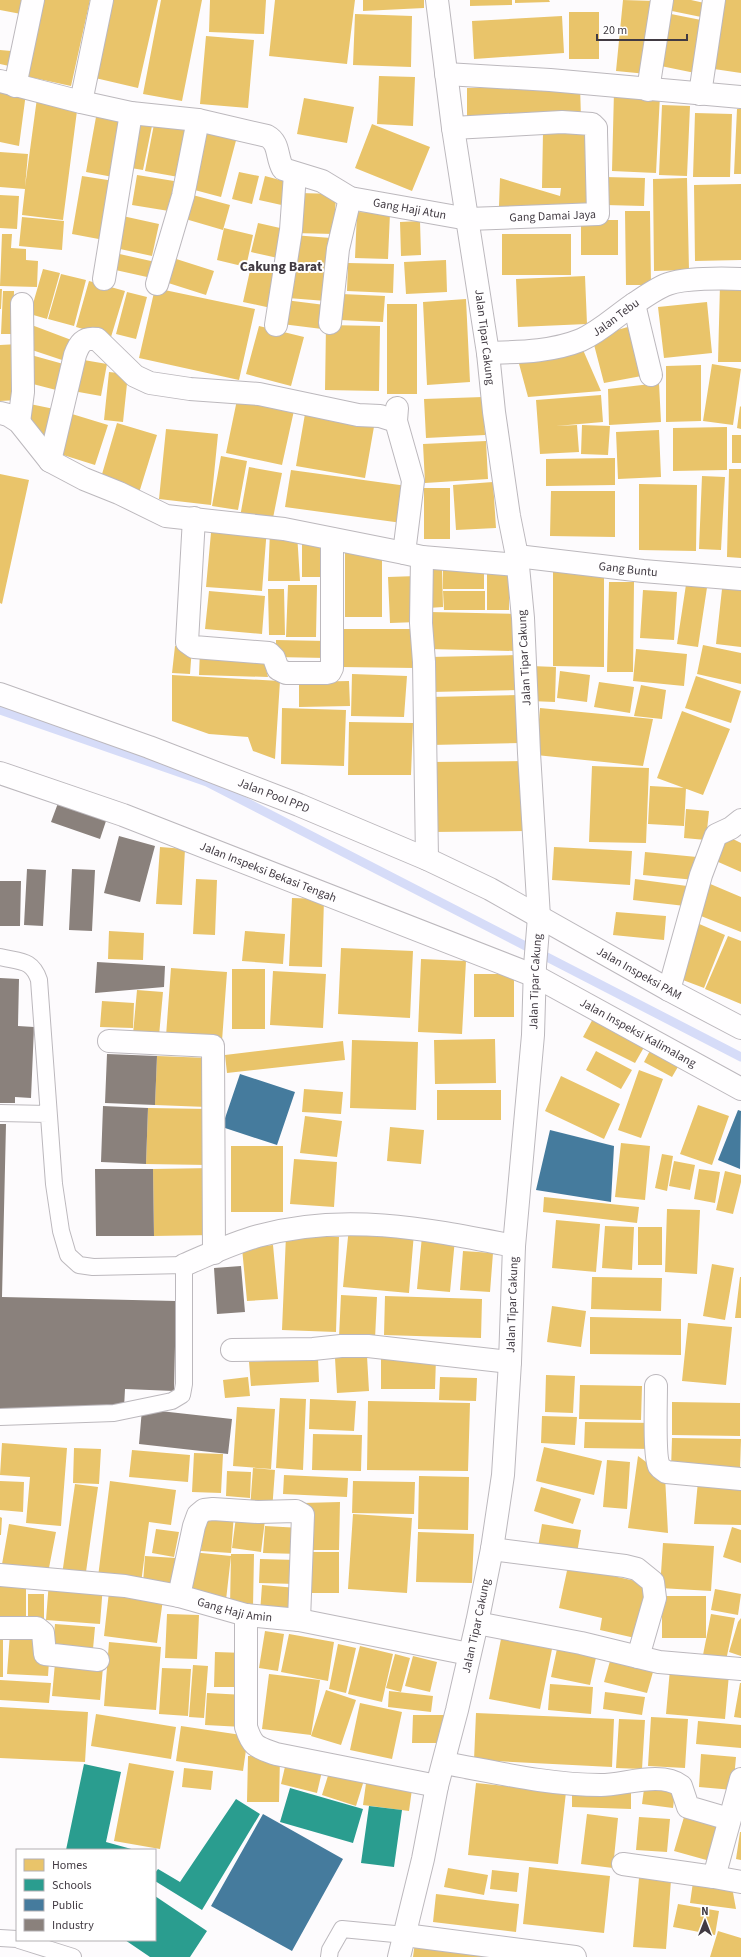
<svg xmlns="http://www.w3.org/2000/svg" width="741" height="1957" font-family="'Source Sans 3',sans-serif">
<style>
.homes{fill:#e9c46a}
.schools{fill:#2a9d8f}
.public{fill:#457b9d}
.industry{fill:#8a817c}
.lines{fill:none;stroke-linecap:round;stroke-linejoin:round}
.stream{stroke:#d6dcf8;stroke-width:9}
.service-casing{stroke:#bcb8bd;stroke-width:18}
.minor-casing{stroke:#bcb8bd;stroke-width:24}
.tertiary-casing{stroke:#bcb8bd;stroke-width:24}
.service{stroke:#fffeff;stroke-width:16}
.minor{stroke:#fffeff;stroke-width:22}
.tertiary{stroke:#fffeff;stroke-width:22}
.labels{text-anchor:middle;stroke-width:4;stroke-linejoin:round;paint-order:stroke}
.street-label{font-size:12px;fill:#413a42;stroke:#fff}
.quarter-label{font-size:14px;font-weight:bold;fill:#413a42;stroke:#fff}
</style>
<rect width="100%" height="100%" fill="#fdfbfd"/>
<path class="homes" d="M0,0H24L21,14L0,10Z
M42,0H90L71,86L25,76Z
M108,0H158L138,88L91,77Z
M161,0H202L182,101L143,94Z
M210,0H266L264,34L209,32Z
M275,0H355L347,64L269,56Z
M363,0H424V8L363,11Z
M470,0H512V5L470,6Z
M515,0H549L550,2L515,3Z
M623,0L655,1L647,74L616,71Z
M669,0H691L709,4L706,18L667,10Z
M724,0H741V73L714,69Z
M569,12H599V59H569Z
M666,13L706,21L695,73L656,65Z
M355,14L412,16L411,67L353,65Z
M562,16L564,53L474,59L472,21Z
M206,36L254,40L248,108L200,104Z
M0,50L11,51L9,66L0,64Z
M379,76L415,77L413,126L377,124Z
M580,86L581,118L467,120V88Z
M0,89L26,93L19,146L0,142Z
M614,91L660,95L656,173L612,171Z
M37,98L78,103L63,220L22,215L25,189L0,187V152L28,154L25,187Z
M304,98L354,107L347,143L297,134Z
M662,105L690,106L687,176L659,175Z
M737,109H741V174H734Z
M695,113L732,114L730,177H693Z
M122,116L113,177L86,172L96,117Z
M134,118L153,121L143,170L125,167Z
M155,119L194,126L184,178L145,171Z
M204,124L238,133L221,197L187,188Z
M372,124L430,147L412,191L355,168Z
M543,132L591,134L598,209L499,206L500,178L560,196L561,188H542Z
M239,172L259,176L252,204L232,199Z
M137,175L174,181L169,211L132,205Z
M82,176L114,181L104,240L72,234Z
M265,176L291,183L286,206L259,200Z
M605,177L645,178L644,206L605,205Z
M687,178L689,270L654,271L653,179Z
M741,184V260L695,261L694,185Z
M299,193L336,194L334,234L294,233Z
M189,194L230,205L223,230L182,218Z
M0,195L19,196L17,229L0,228Z
M625,211H650L651,285H626Z
M357,212L390,213L388,259L355,258Z
M118,215L159,224L152,256L111,247Z
M22,217L64,221L62,250L19,246Z
M581,220H618V255H581Z
M420,221L421,255L401,256L400,222Z
M258,223L289,230L282,259L251,252Z
M224,228L253,235L246,267L217,260Z
M2,234H12L11,248L26,249V260L38,261L37,287L0,286Z
M502,234H571V275H502Z
M293,235L331,238L326,301L288,298Z
M115,253L160,263L156,279L111,269Z
M170,257L214,271L206,295L162,281Z
M446,260L447,292L406,294L404,262Z
M348,263L394,264L393,293L347,291Z
M251,266L279,272L271,308L243,302Z
M43,269L60,273L47,319L30,314Z
M61,274L86,280L74,326L48,319Z
M585,276L587,324L518,327L516,279Z
M89,281L125,291L111,337L76,327Z
M720,284H741V362H718Z
M155,288L255,309L239,380L139,358Z
M0,289H2L1,309H0Z
M3,291H14L13,334H1Z
M127,292L147,297L136,339L116,334Z
M342,294L385,296L383,322L340,320Z
M466,299L470,382L427,385L423,302Z
M285,300L325,305L322,329L282,324Z
M707,302L712,353L664,358L658,307Z
M387,304H417V394H387Z
M29,324L74,341L68,362L29,349Z
M326,325L380,326L379,391L325,390Z
M635,325L647,375L604,383L592,337Z
M259,326L304,337L291,386L246,374Z
M580,343L601,391L528,397L518,360Z
M19,344V400L0,401V345Z
M31,355L67,365L60,391L29,383Z
M78,359L107,364L101,396L73,391Z
M712,364L741,369L733,425L703,421Z
M701,365V421L666,422V366Z
M109,372L128,374L123,422L104,420Z
M659,383L661,422L609,425L608,389Z
M238,395L295,406L282,465L226,453Z
M601,395L603,422L556,426L577,425L579,452L540,454L536,400Z
M483,397L485,435L426,438L424,399Z
M30,404L59,410L53,438L34,434L26,426Z
M740,406L741,407V429L737,428Z
M306,408L375,421L365,478L296,466Z
M72,414L108,425L95,465L60,454Z
M117,423L157,435L139,493L100,481Z
M582,425L610,426L608,455L581,454Z
M727,427V470L673,471V428Z
M166,429L218,434L211,505L159,499Z
M659,430L661,477L618,479L616,432Z
M732,435H741V463H732Z
M486,441L488,479L425,483L423,444Z
M221,456L247,461L238,510L212,506Z
M615,458V485L546,486V459Z
M249,467L282,473L272,523L240,517Z
M729,469H741V558L727,557Z
M291,470L407,486L402,523L285,507Z
M0,474L29,480L2,604L0,603Z
M702,476L725,477L721,550L699,549Z
M493,482L496,528L456,530L453,485Z
M639,484L697,485L696,551L639,550Z
M424,488H450V539H424Z
M551,491H615V537L550,536Z
M212,522L267,528L262,591L206,587Z
M270,531L297,533L300,581H268Z
M302,535L322,538L329,577H302Z
M382,550V617H345V551Z
M426,565H442L443,607L428,608Z
M443,567H484V589H443Z
M487,567H509V610H487Z
M553,571H604V667L553,666Z
M417,576L418,622L390,623L388,577Z
M687,578L708,581L698,647L677,644Z
M723,580L741,581V647L716,644Z
M609,582H634L633,672H607Z
M288,585H317L316,637H286Z
M268,589H284L285,635H269Z
M643,590L677,592L674,640L640,638Z
M209,591L265,596L262,634L205,629Z
M443,591H485V610H444Z
M430,612L516,614L515,651L429,649Z
M341,629H415V668L341,667Z
M276,640L326,641V658L276,657Z
M703,645L741,653V684L697,674Z
M175,646L192,647L190,674L172,673Z
M636,649L687,654L684,686L633,681Z
M200,650L263,656L268,677L199,675Z
M519,655V690L431,692L430,657Z
M531,666L556,667L555,702L530,701Z
M560,671L590,675L587,702L557,698Z
M352,674L407,676L404,717L351,716Z
M172,675L280,681L275,759L253,751L248,737L209,734L172,721Z
M696,676L741,691L731,723L685,708Z
M349,681L350,706L299,707V682Z
M599,682L634,687L630,713L594,707Z
M641,685L666,690L662,719L634,716Z
M520,695L521,743L431,745L430,697Z
M282,708L346,710L344,766L281,764Z
M540,708L653,719L643,766L536,755Z
M682,711L730,729L703,795L657,778Z
M349,722L413,723L411,775H348Z
M526,761V831L430,832L429,762Z
M592,766L649,768L646,843L589,842Z
M650,786L686,788L684,826L648,824Z
M686,809L709,811L706,840L684,838Z
M727,836L741,843V872L716,861Z
M160,847L185,849L182,905L156,904Z
M554,847L632,851L630,885L552,880Z
M645,852L697,857L695,880L643,875Z
M196,879L217,880L215,935L193,934Z
M635,879L687,886L685,906L633,900Z
M708,883L741,897V932L696,914Z
M292,898L324,899L322,967L289,966Z
M616,912L666,916L664,940L613,935Z
M697,923L725,935L704,988L675,977Z
M109,931L144,933L143,960L108,959Z
M245,931L285,934L283,964L242,961Z
M728,936L741,941V1004L705,989Z
M341,948L413,951L410,1018L338,1014Z
M421,959L466,961L462,1034L418,1032Z
M171,968L227,972L222,1041L166,1036Z
M232,969H265V1029H232Z
M273,971L326,974L323,1028L270,1025Z
M474,974H514V1017H474Z
M137,990L163,992L159,1036L133,1034Z
M102,1001L134,1003L133,1028L100,1027Z
M595,1015L647,1042L635,1063L583,1037Z
M495,1039L496,1083L435,1084L434,1040Z
M352,1040L418,1042L416,1110L350,1108Z
M343,1041L345,1060L227,1073L225,1055Z
M653,1045L682,1060L672,1077L644,1062Z
M596,1051L632,1070L621,1089L586,1070Z
M157,1056L209,1058L207,1107L155,1105Z
M639,1070L663,1079L641,1138L618,1130Z
M561,1076L620,1104L604,1139L545,1111Z
M304,1089L343,1092L341,1114L302,1112Z
M437,1090H501V1120H437Z
M698,1105L729,1116L712,1165L680,1154Z
M148,1108L209,1109L207,1165L146,1164Z
M305,1116L342,1121L337,1157L300,1153Z
M390,1127L424,1130L421,1164L387,1161Z
M621,1143L650,1146L645,1200L615,1197Z
M231,1146H283V1212H231Z
M662,1154L673,1156L667,1191L655,1188Z
M294,1159L337,1162L334,1207L290,1204Z
M674,1161L695,1165L690,1190L669,1186Z
M212,1168L213,1235L154,1236L153,1169Z
M699,1169L720,1172L715,1203L694,1199Z
M725,1171L741,1175V1182L733,1214L716,1210Z
M544,1197L639,1207L637,1223L543,1212Z
M667,1209L700,1210L697,1274L665,1272Z
M556,1220L600,1224L596,1272L552,1268Z
M605,1226L634,1227L632,1270L602,1268Z
M349,1227L414,1233L409,1293L343,1287Z
M638,1227H662V1265H638Z
M286,1235L339,1237L336,1332L282,1330Z
M422,1236L455,1239L450,1292L417,1289Z
M273,1245L278,1299L247,1301L242,1248Z
M463,1251L493,1253L490,1292L460,1290Z
M712,1264L734,1268L725,1320L703,1316Z
M592,1277L662,1278L661,1311L591,1309Z
M740,1277H741V1318H735Z
M341,1295L377,1297L375,1339L339,1337Z
M385,1296L482,1299L481,1338L384,1335Z
M552,1306L586,1311L581,1347L547,1342Z
M590,1317L681,1319V1355L590,1354Z
M688,1323L732,1327L726,1385L682,1381Z
M367,1356L369,1391L337,1393L335,1358Z
M318,1358L319,1382L251,1386L249,1362Z
M381,1358H436L435,1389H381Z
M546,1375L575,1376L573,1413L545,1412Z
M248,1377L250,1396L225,1398L223,1380Z
M440,1377L477,1378L476,1401L439,1400Z
M580,1385L642,1386L641,1420L579,1419Z
M280,1398L306,1399L303,1470L276,1468Z
M310,1399L356,1401L354,1431L309,1429Z
M368,1401L470,1403L468,1471L367,1470Z
M672,1402L740,1403V1436L672,1435Z
M237,1407L275,1409L271,1469L233,1466Z
M542,1416L577,1417L575,1445L541,1443Z
M585,1422L655,1423L654,1449L584,1448Z
M313,1434L362,1435L361,1471L312,1470Z
M672,1438L741,1439L740,1470L671,1469Z
M2,1443L67,1448L61,1526L26,1523L30,1477L0,1475Z
M544,1447L602,1461L594,1495L536,1481Z
M74,1448L101,1449L99,1484L73,1483Z
M132,1450L190,1455L188,1482L129,1477Z
M194,1453L223,1454L221,1493L192,1492Z
M638,1456L665,1476L668,1533L628,1528Z
M607,1460L630,1462L627,1509L603,1507Z
M253,1468L275,1470L272,1511L250,1509Z
M227,1471L251,1472L250,1498L226,1496Z
M284,1475L348,1478L347,1497L283,1494Z
M419,1476L469,1477L468,1530L418,1529Z
M0,1481L24,1482L23,1512L0,1510Z
M110,1481L176,1490L171,1525L149,1522L141,1583L98,1577Z
M353,1481L415,1482L414,1514L352,1513Z
M698,1481L741,1483V1525L694,1524Z
M75,1484L98,1487L85,1579L62,1575Z
M541,1487L581,1499L573,1524L534,1511Z
M340,1502L339,1550H306L303,1503Z
M204,1511L234,1514L231,1553L201,1551Z
M353,1514L412,1518L407,1593L348,1589Z
M0,1517L2,1518L1,1535H0Z
M236,1517L265,1520L261,1552L232,1548Z
M9,1524L56,1532L48,1573L1,1570Z
M542,1524L581,1530L577,1553L538,1547Z
M265,1526L301,1528L300,1554L263,1553Z
M732,1527L741,1530V1563L723,1557Z
M156,1529L179,1532L174,1557L152,1553Z
M418,1532L474,1534L472,1583L416,1582Z
M663,1543L714,1546L711,1591L660,1588Z
M192,1552L231,1556L226,1600L188,1595Z
M307,1552H339V1593H307Z
M231,1554H254L253,1607L230,1606Z
M145,1556L176,1558L175,1585L143,1583Z
M260,1559L297,1560L296,1584L259,1583Z
M568,1566L649,1584L635,1638L600,1630L602,1618L559,1608Z
M49,1581L103,1585L100,1624L46,1620Z
M0,1582H26V1617H0Z
M262,1585L297,1588L295,1616L260,1613Z
M715,1589L741,1594L738,1615L711,1610Z
M109,1592L163,1599L157,1643L104,1636Z
M28,1594H44V1619H28Z
M662,1596H706V1638H662Z
M167,1614L199,1615L197,1659L165,1658Z
M711,1614L735,1618L725,1665L702,1660Z
M741,1618V1656L729,1652L738,1622Z
M55,1624L95,1627L93,1649L53,1645Z
M265,1631L284,1634L278,1671L259,1668Z
M10,1633L37,1634L49,1661L48,1676L7,1674Z
M0,1634H3V1677H0Z
M289,1634L334,1642L328,1681L281,1672Z
M502,1634L553,1644L540,1709L489,1699Z
M109,1642L161,1647L156,1710L104,1706Z
M338,1644L356,1648L346,1693L329,1689Z
M558,1644L597,1653L590,1685L551,1677Z
M360,1646L393,1654L382,1702L348,1694Z
M215,1652L245,1653L244,1687H214Z
M395,1654L410,1658L401,1692L386,1688Z
M413,1656L437,1662L430,1692L405,1686Z
M610,1661L653,1672L647,1693L604,1682Z
M55,1663L103,1667L100,1700L52,1696Z
M193,1665L208,1666L204,1718L189,1717Z
M162,1668L191,1669L188,1716L159,1714Z
M670,1669L729,1674L725,1719L666,1714Z
M269,1674L320,1680L311,1735L262,1729Z
M0,1680L51,1683L49,1703L0,1700Z
M740,1683H741V1718L734,1717Z
M550,1684L593,1687L591,1714L548,1710Z
M326,1690L356,1700L341,1745L311,1736Z
M389,1691L433,1696L431,1712L388,1707Z
M605,1692L645,1697L642,1715L603,1709Z
M207,1693L245,1695L243,1727L205,1725Z
M360,1703L402,1712L392,1759L350,1750Z
M0,1707L88,1712L85,1762L0,1758Z
M476,1713L614,1719L612,1767L474,1760Z
M96,1714L176,1727L171,1759L91,1746Z
M413,1715H445V1743H412Z
M651,1717L688,1719L685,1768L648,1766Z
M619,1719L645,1720L642,1769L616,1768Z
M698,1721L741,1725V1748L696,1744Z
M181,1726L248,1736L243,1771L176,1761Z
M701,1754L736,1757L733,1790L699,1787Z
M248,1756L280,1757L279,1802H247Z
M287,1758L323,1767L317,1793L281,1784Z
M129,1763L174,1771L160,1849L114,1841Z
M331,1766L365,1777L356,1806L322,1795Z
M184,1768L213,1771L211,1790L182,1787Z
M367,1776L413,1782L409,1811L363,1805Z
M476,1783L566,1792L558,1864L468,1855Z
M644,1789L675,1792L673,1808L642,1804Z
M572,1791L631,1793V1809L572,1807Z
M587,1814L618,1818L613,1868L581,1864Z
M639,1817L670,1819L667,1852L636,1850Z
M684,1817L720,1827L710,1861L674,1851Z
M740,1832H741V1860L736,1859Z
M529,1867L610,1876L604,1933L523,1924Z
M448,1868L488,1875L484,1895L444,1887Z
M492,1870L519,1873L517,1892L490,1889Z
M639,1878L671,1880L666,1949L633,1947Z
M693,1882L732,1887L736,1909L690,1903Z
M436,1894L519,1904L516,1932L433,1922Z
M678,1904L719,1911L715,1935L673,1927Z
M718,1931L741,1938V1957H710Z
M415,1942L549,1957H413Z"/>
<path class="schools" d="M84,1764L121,1772L106,1842L135,1850H66Z
M290,1788L363,1809L353,1843L280,1822Z
M236,1799L260,1814L202,1910L155,1881V1873L158,1869L180,1882Z
M369,1806L402,1810L394,1867L361,1863Z
M155,1896L207,1931L190,1957H150L125,1940H155Z"/>
<path class="public" d="M240,1074L295,1092L277,1145L222,1127Z
M738,1110L741,1111L740,1169L718,1160Z
M550,1130L614,1146L611,1202L536,1190Z
M263,1814L343,1859L292,1951L211,1906Z"/>
<path class="industry" d="M61,795L109,812L100,839L51,822Z
M119,836L155,846L140,902L104,893Z
M27,869L46,870L43,926L24,925Z
M72,869L95,870L92,931L69,930Z
M0,881H21L20,926H0Z
M97,962L165,966L164,987L95,993Z
M0,978L19,979L18,1026L34,1027L31,1098L15,1097V1103H0Z
M107,1054L157,1056L155,1105L105,1103Z
M103,1106L148,1108L146,1164L101,1162Z
M0,1124H6L2,1297L176,1301L174,1391L125,1389L124,1408L0,1409Z
M95,1169H153L154,1236H96Z
M241,1266L245,1312L217,1314L214,1268Z
M142,1409L232,1419L228,1454L139,1444Z"/>
<g class="lines">
<path class="stream" d="M0,710L207,782L741,1057"/>
<g class="service-casing">
<path id="service" d="M0,957C20,962 32,959 39,980L54,1184L61,1231L68,1255L79,1265L93,1267L184,1265V1384L182,1395L172,1401L114,1413L0,1417
M0,1113L48,1114
M0,1938L17,1939
M19,1940L73,1957
M329,1957L330,1950L342,1929L405,1935"/>
</g>
<g class="minor-casing">
<g id="minor">
<path d="M446,74L550,80L741,97"/>
<path id="s1" d="M0,81L81,102L131,113L198,120L267,136C280,143 276,157 283,169L322,181L350,198L468,219L598,214L596,132V128L592,124L562,122L453,128"/>
<path d="M15,86L33,0"/>
<path d="M648,90L662,0"/>
<path d="M700,94L714,0"/>
<path d="M81,102L102,0"/>
<path d="M104,279L131,113"/>
<path d="M157,284L183,196L198,120"/>
<path d="M634,304L651,375"/>
<path d="M330,323L338,249L350,198"/>
<path d="M276,325L291,230L295,174"/>
<path id="s2" d="M488,353C519,352 551,352 581,340C601,331 616,316 634,304C644,297 657,288 668,284C684,278 723,278 741,279"/>
<path d="M397,408L396,421L413,481L404,553L422,557L517,565"/>
<path d="M0,413L8,415L19,422L50,461L84,479L119,493L166,516L284,529L404,553"/>
<path d="M19,422L23,392L22,304"/>
<path d="M50,461L75,355C79,344 83,337 97,339L135,376L150,383L190,389L259,394L358,415L380,416L396,421"/>
<path d="M194,518L187,642L194,647L269,653L274,658L278,669L286,673H326L330,672L332,668V539"/>
<path id="s3" d="M517,556L643,571L741,579"/>
<path d="M422,557L421,623L424,662L427,859"/>
<path id="s4" d="M0,694L149,747L299,805L427,859L490,889L669,990L741,1028"/>
<path id="s5" d="M0,773L123,815L535,976L741,1089"/>
<path d="M669,990L701,875L716,835L731,828L741,820"/>
<path d="M109,1041L213,1046L214,1253"/>
<path d="M184,1265C208,1255 232,1243 258,1236C345,1212 427,1229 514,1246"/>
<path d="M232,1350L313,1349L341,1346H368L510,1362"/>
<path d="M656,1386C656,1400 654,1456 659,1466C661,1469 664,1470 666,1472L741,1479"/>
<path d="M492,1549L625,1566L637,1569L653,1582L655,1598L638,1657"/>
<path id="s6" d="M0,1575L125,1586L179,1596L246,1615L299,1620L469,1654"/>
<path d="M179,1596L194,1526L198,1515L204,1510L213,1509L258,1512L296,1511L303,1515L299,1620"/>
<path d="M246,1615V1727C253,1748 257,1747 276,1754L437,1786"/>
<path d="M477,1623L581,1643L659,1662L741,1669"/>
<path d="M0,1628H37L43,1633L45,1654L98,1660"/>
<path d="M444,1763C495,1772 549,1785 601,1785C624,1785 661,1771 681,1786L688,1807L729,1819"/>
<path d="M623,1864L714,1877L741,1882"/>
<path d="M714,1877L741,1779"/>
<path d="M405,1935L575,1957"/>
</g>
</g>
<g class="tertiary-casing">
<g id="tertiary">
<path id="s7" d="M399,1957L423,1859L437,1786L457,1710L477,1623L492,1549L503,1475L510,1362L514,1246L533,1035L535,966L539,917L529,753L523,618L517,556L509,516L494,412L488,353L453,128L437,0"/>
</g>
</g>
<use href="#service" class="service"/>
<use href="#minor" class="minor"/>
<use href="#tertiary" class="tertiary"/>
</g>
<g class="labels">
<g class="street-label">
<text dy="4" stroke="none"><textPath href="#s1" startOffset="445">Gang Haji Atun</textPath></text>
<text dy="4" stroke="none"><textPath href="#s1" startOffset="589">Gang Damai Jaya</textPath></text>
<text dy="4" stroke="none"><textPath href="#s2" startOffset="136">Jalan Tebu</textPath></text>
<text transform="translate(485 337) rotate(83)" y="4">Jalan Tipar Cakung</text>
<text dy="4" stroke="none"><textPath href="#s3" startOffset="112">Gang Buntu</textPath></text>
<text transform="translate(524 658) rotate(-93)" y="4">Jalan Tipar Cakung</text>
<text dy="4" stroke="none"><textPath href="#s4" startOffset="292">Jalan Pool PPD</textPath></text>
<text dy="4" stroke="none"><textPath href="#s5" startOffset="286">Jalan Inspeksi Bekasi Tengah</textPath></text>
<text dy="4" stroke="none"><textPath href="#s4" startOffset="699">Jalan Inspeksi PAM</textPath></text>
<text dy="4" stroke="none"><textPath href="#s7" startOffset="988">Jalan Tipar Cakung</textPath></text>
<text dy="4" stroke="none"><textPath href="#s5" startOffset="690">Jalan Inspeksi Kalimalang</textPath></text>
<text dy="4" stroke="none"><textPath href="#s7" startOffset="664">Jalan Tipar Cakung</textPath></text>
<text dy="4" stroke="none"><textPath href="#s6" startOffset="238">Gang Haji Amin</textPath></text>
<text dy="4" stroke="none"><textPath href="#s7" startOffset="340">Jalan Tipar Cakung</textPath></text>
</g>
<g class="quarter-label">
<text x="281" y="271">Cakung Barat</text>
</g>
</g>
<rect x="16" y="1849" width="140" height="92" fill="#ffffff" stroke="#b3b0b3"/>
<rect x="24" y="1859" width="20" height="12" fill="#e9c46a" stroke="#b3b0b3"/>
<text x="52" y="1869" font-size="12" fill="#413a42">Homes</text>
<rect x="24" y="1879" width="20" height="12" fill="#2a9d8f" stroke="#b3b0b3"/>
<text x="52" y="1889" font-size="12" fill="#413a42">Schools</text>
<rect x="24" y="1899" width="20" height="12" fill="#457b9d" stroke="#b3b0b3"/>
<text x="52" y="1909" font-size="12" fill="#413a42">Public</text>
<rect x="24" y="1919" width="20" height="12" fill="#8a817c" stroke="#b3b0b3"/>
<text x="52" y="1929" font-size="12" fill="#413a42">Industry</text>
<g transform="translate(705 1921)" stroke="#ffffff" stroke-width="3" paint-order="stroke">
<path d="M0-3L7 15L0 10L-7 15Z" fill="#413a42"/>
<text y="-6" font-size="11" font-weight="bold" text-anchor="middle" fill="#413a42">N</text>
</g>
<path d="M597 34v6h90v-6" fill="none" stroke="#413a42" stroke-width="2"/>
<text x="603" y="34" font-size="12" fill="#413a42" stroke="#ffffff" stroke-width="3" paint-order="stroke">20 m</text>
</svg>
